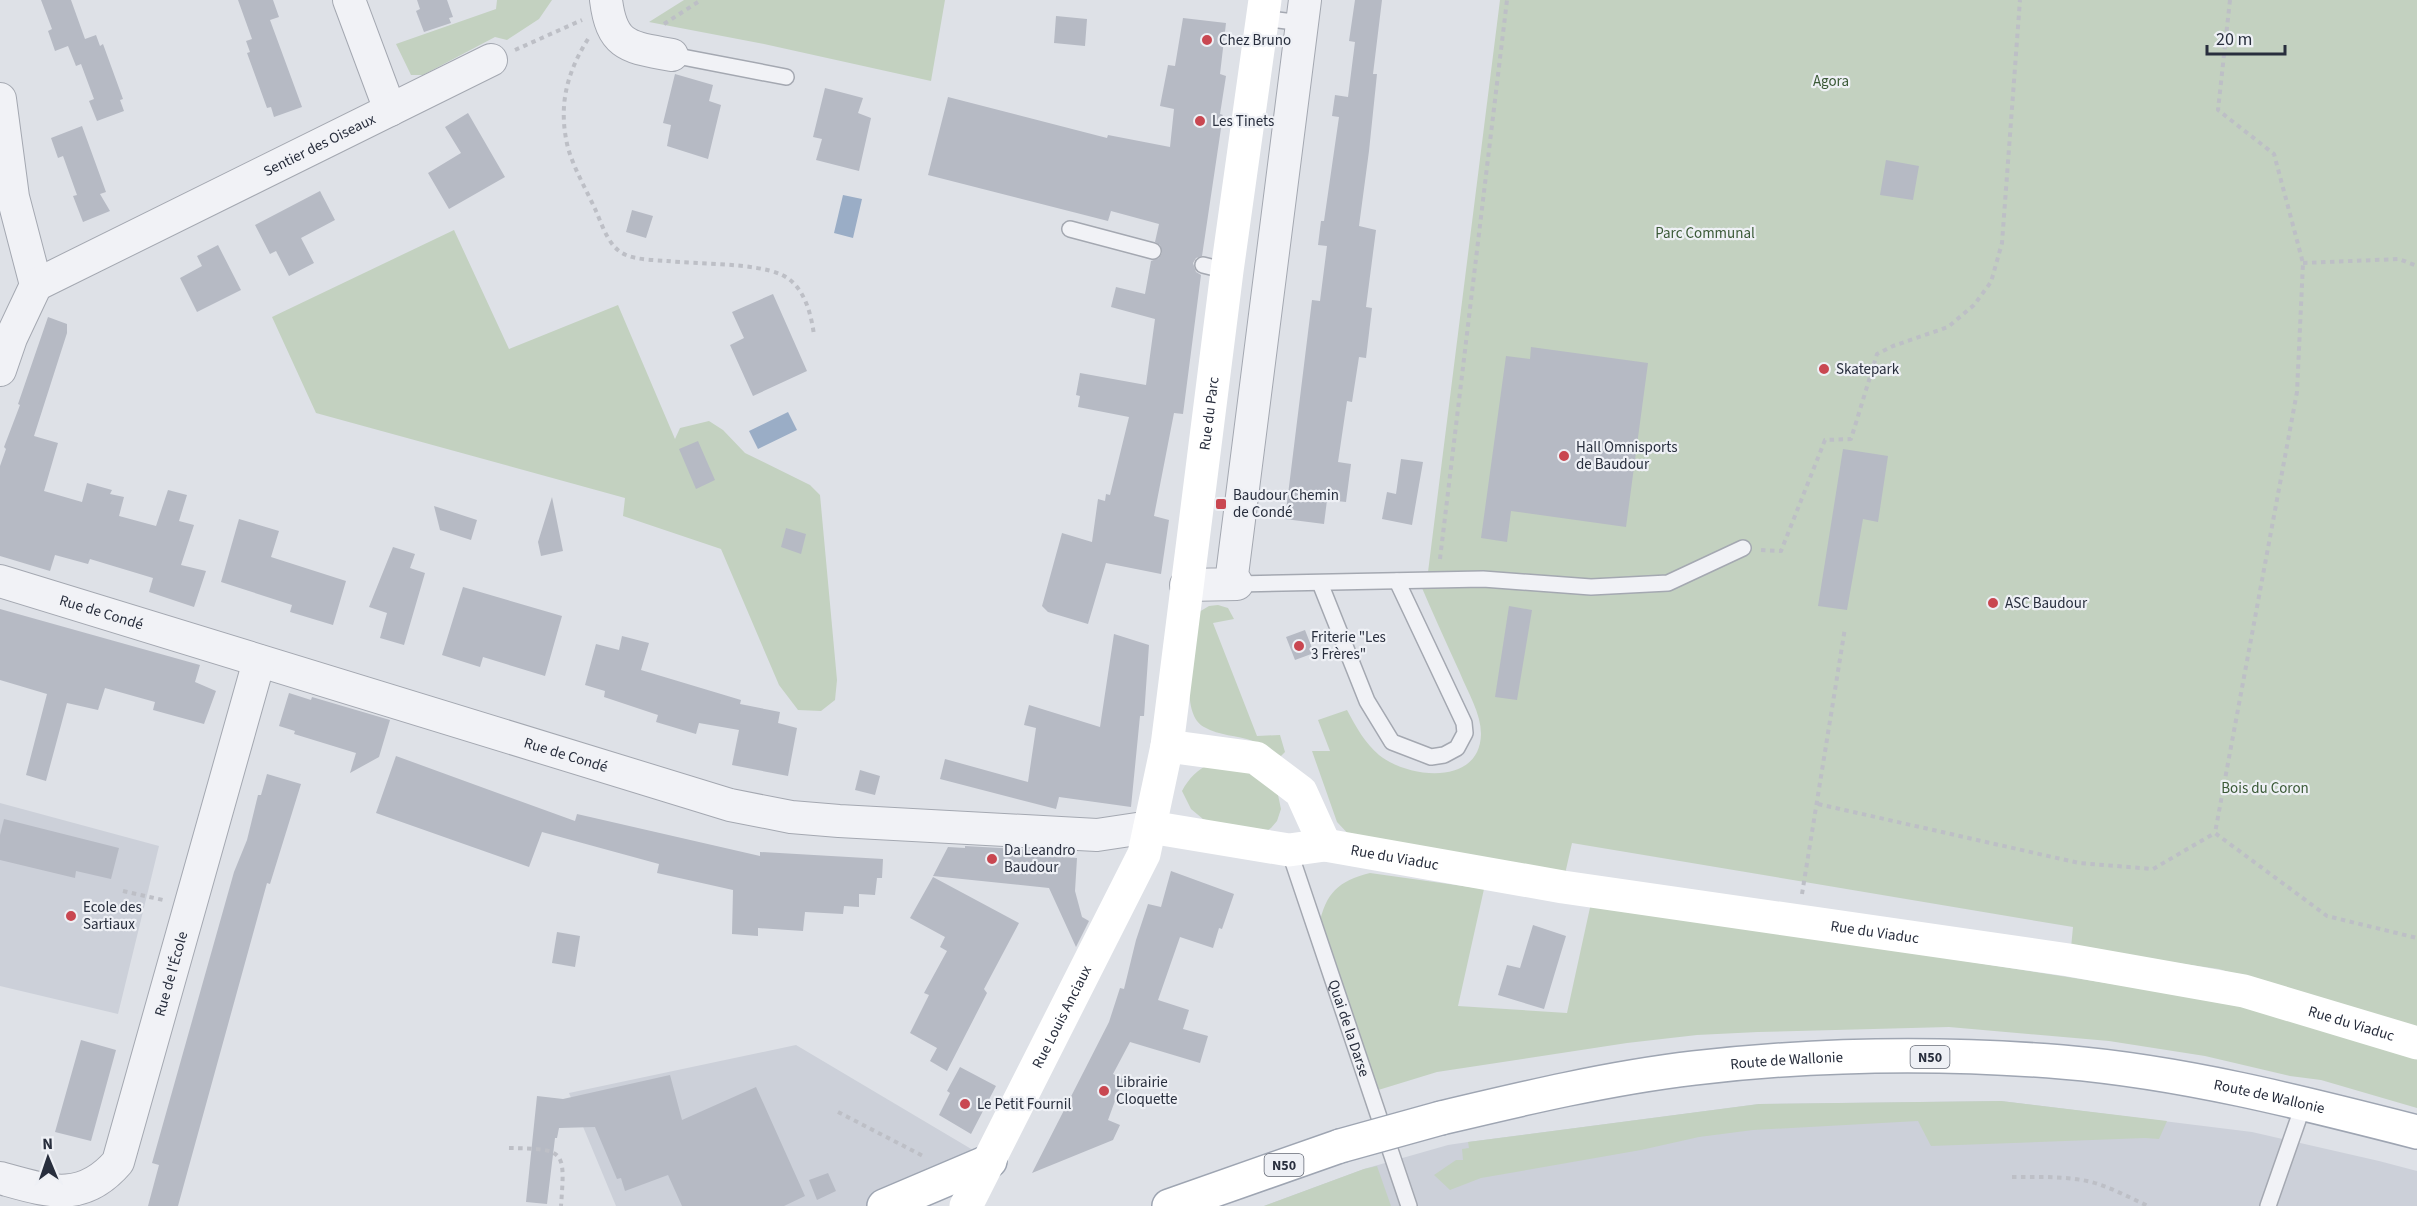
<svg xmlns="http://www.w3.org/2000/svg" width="2417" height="1206" font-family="'Source Sans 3',sans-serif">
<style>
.built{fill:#ccd0d9}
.green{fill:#c3d1c0}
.water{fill:#9aadc6}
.building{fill:#b6bac4}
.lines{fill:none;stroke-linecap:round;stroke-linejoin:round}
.lane-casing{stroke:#a4a8b1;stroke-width:18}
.street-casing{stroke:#a4a8b1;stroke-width:34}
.primary-casing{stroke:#9ea5b2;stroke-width:36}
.path{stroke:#bdbfc6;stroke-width:4;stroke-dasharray:4.5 4.5;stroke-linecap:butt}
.lane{stroke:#f1f2f6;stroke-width:15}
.street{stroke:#f1f2f6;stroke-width:32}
.secondary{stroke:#fff;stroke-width:33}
.primary{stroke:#fff;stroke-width:33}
.primary-bridge-casing{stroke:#9ea5b2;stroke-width:36;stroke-linecap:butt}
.primary-bridge{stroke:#fff;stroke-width:33}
.poi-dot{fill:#c94751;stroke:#eef0f5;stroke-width:2}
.labels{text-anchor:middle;stroke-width:4.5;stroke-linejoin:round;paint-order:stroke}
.shield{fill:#eef0f5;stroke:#636874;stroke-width:1.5}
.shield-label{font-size:14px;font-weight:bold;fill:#282e3d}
.poi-label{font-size:15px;fill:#282e3d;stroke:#eef0f5;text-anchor:start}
.park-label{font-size:15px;fill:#3a5936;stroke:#eef0f5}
.street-label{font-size:15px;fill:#282e3d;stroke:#eef0f5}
</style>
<rect width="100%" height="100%" fill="#dee1e7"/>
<path class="built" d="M0,803L159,846L118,1014L0,986Z
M796,1045L983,1156L866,1206H616L569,1093Z
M2001,1101L2252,1132L2379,1161L2417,1171V1206H1264L1364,1169L1448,1145L1468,1142L1759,1104Z"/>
<path class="green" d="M497,0H552L539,19L507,40L495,37L423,75H411L396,44L496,9Z
M684,0H945L931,81L764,44L649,22Z
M1500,0H2417V1029L2219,969L2071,948L2073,927L1572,843L1565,874L1353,839L1337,822L1312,751H1330L1318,720L1347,710C1356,727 1365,743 1379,755C1409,779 1480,786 1481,734C1481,713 1468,693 1460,673C1446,642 1432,612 1419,581L1427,580Z
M454,230L509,349L618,305L675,439L680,428L709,421L723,430L745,453L810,485L820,495L837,680L835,700L821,711L798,710L779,685L721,549L623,516L625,498L316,413L272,317Z
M1218,605L1228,608L1234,619L1213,623L1257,736L1280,735L1285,752L1281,756C1271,753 1263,745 1253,741C1236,735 1220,736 1204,727C1176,711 1196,639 1199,612L1209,606Z
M1211,763L1253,770L1278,795L1281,809L1277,821L1271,828L1262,834L1240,832L1203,819L1191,809L1182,791C1189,778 1197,770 1211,763Z
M1370,873L1484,889L1458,1006L1567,1013L1591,903L2229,1002L2417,1058V1108L2321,1080L2290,1076L2205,1056L2109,1041L1949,1027L1758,1032L1697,1035L1627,1043L1437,1072L1375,1091L1319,925C1326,893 1338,881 1370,873Z
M2001,1101L2167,1121L2159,1139L2145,1138L1931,1146L1918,1121L1753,1130L1699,1137L1641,1150L1481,1178L1450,1190L1434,1175L1456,1160H1463L1462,1149L1469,1148L1468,1142L1759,1104Z
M1377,1166L1391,1206H1264L1364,1169Z"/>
<path class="water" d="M843,195L862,199L853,238L834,233Z
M788,412L797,430L758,449L749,431Z"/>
<path class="building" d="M41,0H71L85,39L96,35L100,46L103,44L123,99L120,100L124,111L97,121L89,101L94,99L81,64L76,66L68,46L55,51L48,31L52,29Z
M238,0H273L279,17L270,20L302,107L274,117L271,107L267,108L247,53L250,52L246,41L252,39Z
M417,0H447L453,17L449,18L451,23L424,32L416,11L420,9Z
M1355,0H1382L1373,74H1377L1369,151L1359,226L1376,230L1366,307L1372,308L1366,358L1359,357L1352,402L1347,401L1338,462L1351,464L1346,502L1327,500L1324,524L1285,519L1312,300L1320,301L1327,246L1318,245L1321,221H1324L1339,117L1332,116L1335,95L1348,97L1355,42L1349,41Z
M1056,16L1087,19L1085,46L1054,43Z
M1183,18L1226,23L1220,74L1226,76L1220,114L1223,115L1202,256L1196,258L1193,263L1196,272L1201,275L1183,414L1174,413L1154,516L1169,520L1161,574L1106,563L1088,624L1048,612L1042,606L1062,533L1092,542L1098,499L1105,501L1106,494L1110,495L1129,417L1078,407L1080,396L1076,395L1080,373L1146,385L1155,319L1111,307L1116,287L1145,294L1151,261L1159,258L1162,253L1160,245L1155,242L1159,224L1111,211L1108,221L928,175L948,97L1107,138L1108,135L1170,147L1174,109L1160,106L1168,65L1175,66Z
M675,74L713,85L709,101L721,105L708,159L667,146L671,125L663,123Z
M825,88L863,98L858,113L871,118L859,171L816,160L822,139L813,137Z
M468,113L505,177L449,209L428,173L461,153L445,127Z
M82,126L106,192L100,194L110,211L83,222L73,196L77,195L63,156L58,158L51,138Z
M1886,160L1919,166L1913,200L1880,195Z
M320,191L335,220L301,238L314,263L289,276L276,251L270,254L255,225Z
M632,210L653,216L646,238L626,232Z
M218,245L241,290L197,312L180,278L202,266L197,256Z
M773,294L807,371L753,396L730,345L744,338L732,312Z
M48,317L67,324V333L34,436L58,443L44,491L82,502L87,483L112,490L110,494L124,497L119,516L156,526L168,490L187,495L179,521L194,525L181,565L206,571L194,607L149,592L153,578L90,559L88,564L55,555L50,571L0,556V466L6,449L4,447L20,405L18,404Z
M1531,347L1648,363L1626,527L1511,511L1507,542L1481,538L1506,356L1530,359Z
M698,441L715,480L696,489L679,449Z
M1843,449L1888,456L1878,522L1863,519L1847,610L1818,606Z
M1401,459L1423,462L1412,525L1382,519L1387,492L1396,494Z
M552,497L563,551L541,556L538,542Z
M434,506L477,520L471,540L440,530Z
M239,519L279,531L271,557L346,581L333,625L290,612L292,605L221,582Z
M786,528L806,534L801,554L781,547Z
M393,547L415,554L410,568L425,573L404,645L380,638L387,613L369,607Z
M463,587L562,616L545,676L483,657L480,667L442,655Z
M1509,606L1532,610L1517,700L1495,697Z
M0,609L200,665L195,682L216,691L204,724L153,710L155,702L105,688L98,710L67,703L46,781L26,775L47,694L0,680Z
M1305,630L1314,653L1295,660L1286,637Z
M1114,634L1149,645L1144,716H1140L1131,807L1059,797L1056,809L940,779L945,759L1028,782L1036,728L1024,725L1029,705L1100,727Z
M622,636L649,643L641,670L741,700L740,704L780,712L778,723L797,728L788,776L732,765L739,730L699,723L696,734L656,722L658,715L604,697L605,691L585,685L596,644L619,650Z
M289,693L311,700L312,697L390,720L379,757L350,773L356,753L294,734L295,731L279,726Z
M396,756L575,821L577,814L760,856V852L883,859L882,878H877L875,895L859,894V907L844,906L843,914L805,912L803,931L758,928V936L732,934L733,890L657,873L659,864L542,832L529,867L376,813Z
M860,770L880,776L875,795L855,790Z
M267,774L301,784L270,884L267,883L178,1206H148L159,1165L152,1163L234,872L247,840L258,795H261Z
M4,819L119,848L111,879L76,871L75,878L0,860V835Z
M965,846L1034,850V855L1077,858L1075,891L1082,917L1089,921L1076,947L1049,888L933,876L948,847L965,848Z
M1171,871L1234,894L1222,929L1219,928L1213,948L1180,937L1158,1000L1189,1010L1183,1029L1208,1036L1200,1063L1130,1042L1113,1074L1123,1079L1108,1120L1120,1125L1113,1140L1032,1173L1109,1022L1120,988L1124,989L1136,940L1148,904L1161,907Z
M933,877L1019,923L984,989L987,993L947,1071L930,1061L937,1048L910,1033L929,995L924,993L947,951L940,947L945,937L910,918Z
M1533,925L1566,936L1544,1009L1498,995L1507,965L1520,968Z
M557,932L580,936L575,967L552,963Z
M81,1040L116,1050L91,1141L55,1132Z
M960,1067L996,1086L971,1134L939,1115L950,1093L947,1091Z
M670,1075L682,1120L756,1087L805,1196L784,1206H682L668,1175L625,1191L621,1178L617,1179L595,1127L559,1128L557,1138H555L547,1204L526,1202L537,1096L563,1099Z
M828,1173L836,1191L817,1200L809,1180Z"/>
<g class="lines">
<g class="lane-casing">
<g id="lane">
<path d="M1262,18L1302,23"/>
<path d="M672,55L786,77"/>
<path d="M1070,229L1153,251"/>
<path d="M1203,265L1227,271"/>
<path d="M1320,583L1367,701L1392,742L1431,757L1444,755L1457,748L1465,733L1464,723L1397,581"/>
<path d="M1237,584L1483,579L1591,587L1668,583L1743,548"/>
<path id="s1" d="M1289,850L1409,1206"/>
<path d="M2268,1206L2304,1103"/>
</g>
</g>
<g class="street-casing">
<g id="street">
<path d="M349,0L390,110"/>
<path d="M606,0C612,48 630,47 672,55"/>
<path d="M0,99L13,197L36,285L11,338L0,370"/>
<path id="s2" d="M36,285L491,60"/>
<path id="s3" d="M0,581L730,805L791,817L839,821L1097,835L1150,827"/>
<path d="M1186,585L1237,584L1232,575L1305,0"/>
<path id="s4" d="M0,1178C47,1191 82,1204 118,1162L259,661"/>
</g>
</g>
<g class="primary-casing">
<g id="primary">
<path id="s7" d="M1441,1118C1525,1098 1609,1078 1694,1068C1815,1054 1940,1052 2062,1062C2182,1072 2300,1102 2417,1132"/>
<path d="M884,1206L990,1161"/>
<path d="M1169,1206L1340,1146"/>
</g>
</g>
<path class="path" d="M2230,0L2218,110L2274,154L2303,263L2297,392L2215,833L2327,916L2417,938
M664,24L701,0
M588,39C566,74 558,107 568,148C574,169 587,191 596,211C603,227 609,248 626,255C638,260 654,260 667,261C697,264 754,263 780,274C804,284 811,313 814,335
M515,50L582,20
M2303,263L2399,259L2417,266
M1761,550L1781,551L1825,440L1851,439L1877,354L1893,346L1948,327L1974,305L1991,282L2002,243L2020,0
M1440,559L1507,0
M1818,804L2079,863L2153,869L2215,833
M123,891L163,900
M1802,894L1845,628
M838,1112L925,1157
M509,1148C566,1149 565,1150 561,1206
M2012,1177C2037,1177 2063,1176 2087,1181C2109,1186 2128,1197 2148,1206"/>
<use href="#lane" class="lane"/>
<use href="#street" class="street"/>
<g class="secondary">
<path d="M1167,746L1256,758L1301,792L1325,845"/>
<path id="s5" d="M1150,827L1289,850L1325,845L1563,887L2069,960L2244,991L2417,1043"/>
<path id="s6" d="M966,1206L1144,854L1167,746L1227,271L1265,0"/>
</g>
<use href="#primary" class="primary"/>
<g class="primary-bridge-casing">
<path id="primary-bridge" d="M1340,1146L1441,1118"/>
</g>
<use href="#primary-bridge" class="primary-bridge"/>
</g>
<g class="poi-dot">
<circle cx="1207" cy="40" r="6"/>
<circle cx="1200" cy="121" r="6"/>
<circle cx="1824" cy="369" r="6"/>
<circle cx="1564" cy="456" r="6"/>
<rect x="1215" y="498" width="12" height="12" rx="3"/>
<circle cx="1993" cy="603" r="6"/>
<circle cx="1299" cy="646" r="6"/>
<circle cx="992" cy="859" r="6"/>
<circle cx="71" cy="916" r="6"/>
<circle cx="1104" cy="1091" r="6"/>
<circle cx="965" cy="1104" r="6"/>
</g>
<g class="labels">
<g class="shield">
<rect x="1910.5" y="1046" width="39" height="22" rx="4.5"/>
<rect x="1264.5" y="1154" width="39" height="22" rx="4.5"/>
</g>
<g class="shield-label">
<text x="1930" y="1062">N50</text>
<text x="1284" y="1170">N50</text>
</g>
<g class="poi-label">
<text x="1219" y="45">Chez Bruno</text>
<text x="1212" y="126">Les Tinets</text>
<text x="1836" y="374">Skatepark</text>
<text x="1576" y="452">Hall Omnisports<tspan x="1576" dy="17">de Baudour</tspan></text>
<text x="1233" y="500">Baudour Chemin<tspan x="1233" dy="17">de Condé</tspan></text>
<text x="2005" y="608">ASC Baudour</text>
<text x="1311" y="642">Friterie "Les<tspan x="1311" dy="17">3 Frères"</tspan></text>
<text x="1004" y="855">Da Leandro<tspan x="1004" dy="17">Baudour</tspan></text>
<text x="83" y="912">Ecole des<tspan x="83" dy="17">Sartiaux</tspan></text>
<text x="1116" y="1087">Librairie<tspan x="1116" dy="17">Cloquette</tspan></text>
<text x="977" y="1109">Le Petit Fournil</text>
</g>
<g class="park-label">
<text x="1831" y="86">Agora</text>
<text x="1705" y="238">Parc Communal</text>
<text x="2265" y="793">Bois du Coron</text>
</g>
<g class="street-label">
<text dy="5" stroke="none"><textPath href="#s2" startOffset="316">Sentier des Oiseaux</textPath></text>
<text dy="5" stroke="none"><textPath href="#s6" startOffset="840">Rue du Parc</textPath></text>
<text dy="5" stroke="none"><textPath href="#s3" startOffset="106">Rue de Condé</textPath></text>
<text dy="5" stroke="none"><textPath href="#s3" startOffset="592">Rue de Condé</textPath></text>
<text dy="5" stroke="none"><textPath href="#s5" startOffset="248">Rue du Viaduc</textPath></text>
<text dy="5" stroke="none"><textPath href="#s5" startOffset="734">Rue du Viaduc</textPath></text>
<text dy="5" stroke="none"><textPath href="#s4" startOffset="324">Rue de l'École</textPath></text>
<text dy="5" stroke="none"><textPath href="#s6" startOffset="212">Rue Louis Anciaux</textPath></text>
<text dy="5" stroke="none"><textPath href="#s5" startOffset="1220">Rue du Viaduc</textPath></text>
<text dy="5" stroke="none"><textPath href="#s1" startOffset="188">Quai de la Darse</textPath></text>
<text dy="5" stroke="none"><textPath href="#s7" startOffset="351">Route de Wallonie</textPath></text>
<text dy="5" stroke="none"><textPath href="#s7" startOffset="837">Route de Wallonie</textPath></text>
</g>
</g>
<g transform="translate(48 1158) rotate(358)" stroke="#eef0f5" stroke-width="4.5" paint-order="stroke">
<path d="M0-4.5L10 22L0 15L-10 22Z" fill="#282e3d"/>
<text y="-9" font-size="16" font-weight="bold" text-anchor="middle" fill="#282e3d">N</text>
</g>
<path d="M2207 45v9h78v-9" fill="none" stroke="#282e3d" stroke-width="3"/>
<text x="2216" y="45" font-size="18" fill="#282e3d" stroke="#eef0f5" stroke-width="4.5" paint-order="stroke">20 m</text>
</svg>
